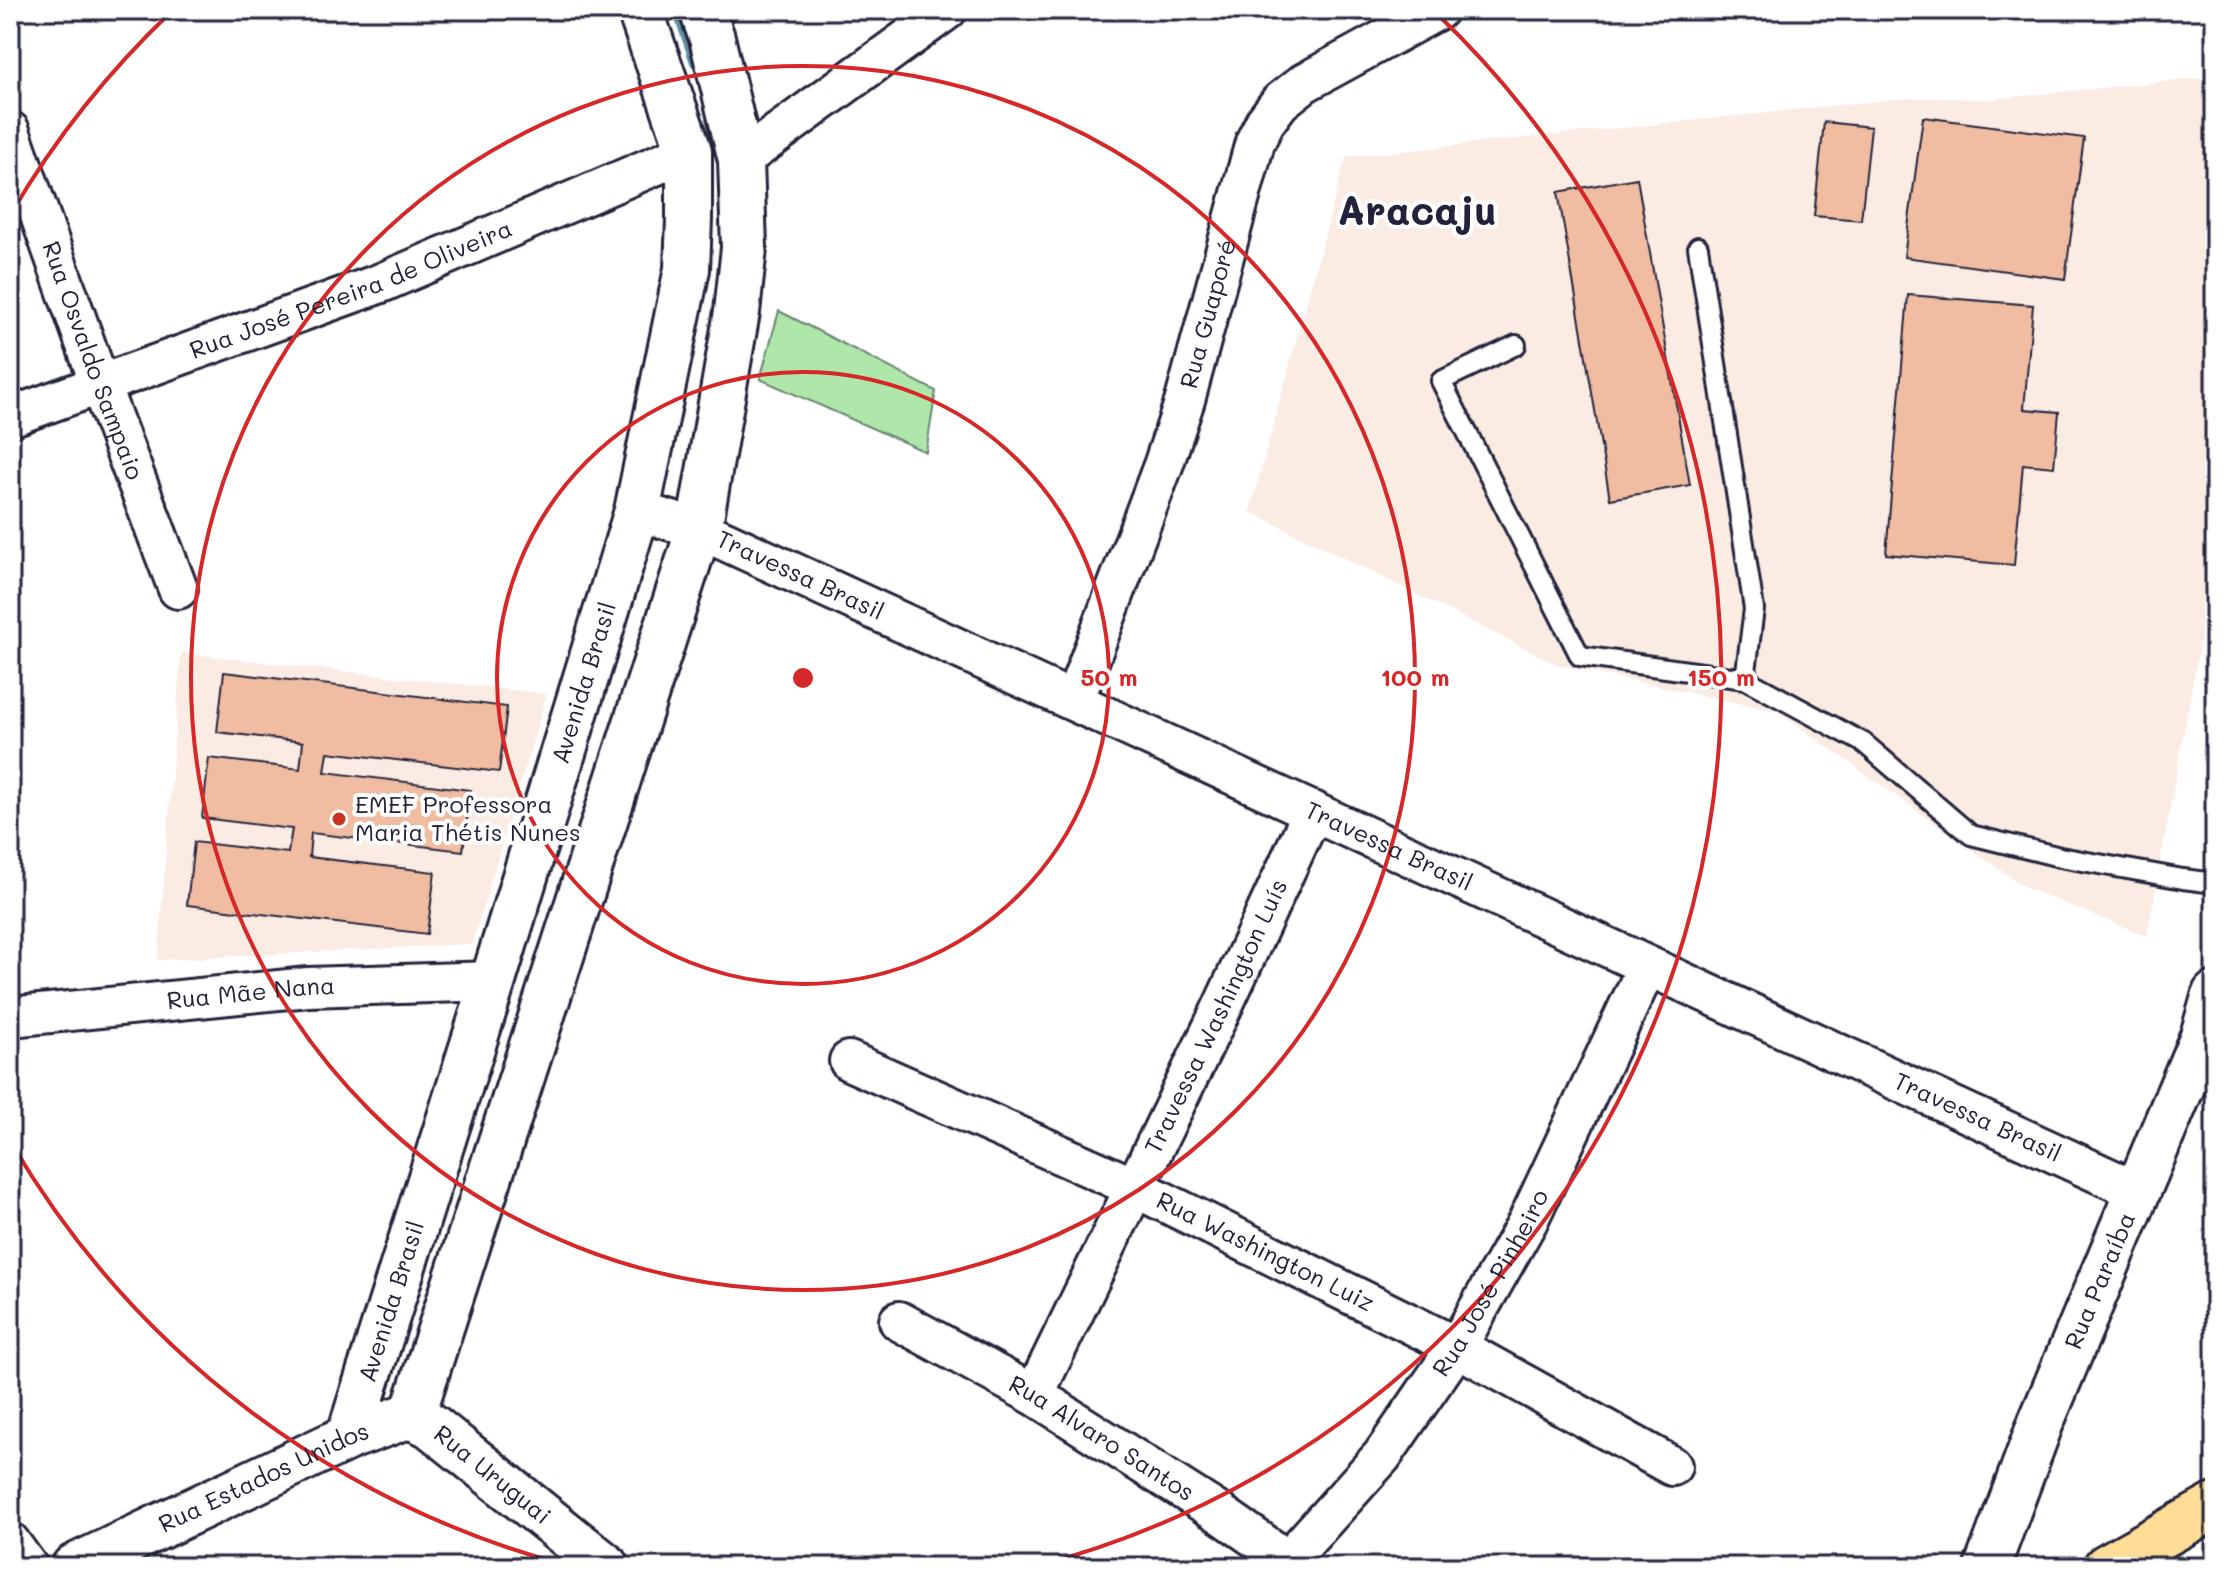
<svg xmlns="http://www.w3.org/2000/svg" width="2225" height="1577" font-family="Mali,sans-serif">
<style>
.built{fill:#faebe3}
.green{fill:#afe7aa;stroke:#688472;stroke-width:2}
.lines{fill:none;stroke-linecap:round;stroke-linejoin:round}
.stream{stroke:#6390a8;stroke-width:12}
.building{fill:#f0bda2;stroke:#22223b;stroke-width:2}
.service-casing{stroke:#22223b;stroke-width:24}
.minor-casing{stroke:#22223b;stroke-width:44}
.tertiary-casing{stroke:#22223b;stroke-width:50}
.primary-casing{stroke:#22223b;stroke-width:50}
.service{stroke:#fff;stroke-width:18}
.minor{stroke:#fff;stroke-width:38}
.tertiary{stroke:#fff;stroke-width:44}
.primary{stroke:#ffdd96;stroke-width:44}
.ring{fill:none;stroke:#d62828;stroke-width:4}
.poi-dot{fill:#c8321e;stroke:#fff;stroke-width:3}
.labels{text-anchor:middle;stroke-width:8;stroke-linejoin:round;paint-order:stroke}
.street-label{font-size:24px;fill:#22223b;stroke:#fff}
.poi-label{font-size:24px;fill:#22223b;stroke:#fff;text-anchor:start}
.town-label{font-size:40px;font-weight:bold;fill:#22223b;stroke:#fff}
.centre{fill:#d62828;stroke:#fff;stroke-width:4}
.ring-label{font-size:24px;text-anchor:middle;font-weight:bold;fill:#d62828;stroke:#fff;stroke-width:8;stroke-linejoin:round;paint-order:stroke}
</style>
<rect width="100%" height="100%" fill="#fff"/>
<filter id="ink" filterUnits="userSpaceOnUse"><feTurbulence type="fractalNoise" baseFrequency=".0125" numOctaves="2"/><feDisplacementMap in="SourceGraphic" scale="16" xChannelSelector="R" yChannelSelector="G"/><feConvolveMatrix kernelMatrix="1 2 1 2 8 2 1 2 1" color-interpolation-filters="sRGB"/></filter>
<g filter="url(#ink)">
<path class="built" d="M2202,78L2215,275V560L2147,936L2026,888L1777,711L1558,665L1250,511L1346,157L1907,98L1991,99Z
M181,653L547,694L472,944L158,960Z"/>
<path class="green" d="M779,311L936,391L926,452L760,379Z"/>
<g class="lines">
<path class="stream" d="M678,10L696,62"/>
</g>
<path class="building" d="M1923,117L2084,138L2065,279L1904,257Z
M1824,122L1871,127L1861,220L1814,216Z
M1637,178L1690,485L1610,499L1558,192Z
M1908,295L2033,305L2024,409L2059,412L2054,467L2023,464L2014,565L1886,554Z
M224,672L507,707L499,772L328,752L325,772L471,790L463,851L311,833L309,857L435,872L427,934L187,905L194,842L288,853L292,829L202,818L209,758L300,769L303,742L217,732Z"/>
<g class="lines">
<g class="service-casing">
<path id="service" d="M1698,247L1754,609L1745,679L1864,743L1971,835L2060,857L2183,879L2215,883
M1516,345L1441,381L1580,656L1745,679"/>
</g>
<g class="minor-casing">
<g id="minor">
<path id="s1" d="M10,131L100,385L178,589"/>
<path d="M741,160L947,10"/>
<path id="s2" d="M10,417L381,283L689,151"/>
<path id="s3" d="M637,511L699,529L2137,1191"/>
<path id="s4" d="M1074,701L1164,463L1185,400L1255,142L1265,122L1280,102L1304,83L1438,10"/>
<path id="s5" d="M10,1017L308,987L493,981"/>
<path id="s6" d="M849,1061L1136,1188L1457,1347L1672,1466"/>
<path id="s7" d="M899,1321L1034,1395L1221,1514L1297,1567"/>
<path id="s8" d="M1034,1395L1221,1010L1313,811"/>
<path d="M10,1542L28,1567"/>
<path id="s9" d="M1282,1567L1382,1456L1457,1347L1528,1221L1647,967"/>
</g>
</g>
<g class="tertiary-casing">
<g id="tertiary">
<path d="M412,1417L699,529L737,312L744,248L741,160L712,38L702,10"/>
<path id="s10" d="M349,1437L493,981L637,511L687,269L689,219V151L640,10"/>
<path id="s11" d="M74,1567L349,1437L402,1418L412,1417L430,1425L607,1567"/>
<path id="s12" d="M1987,1567L2041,1422L2203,1036L2215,994"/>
</g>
</g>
<g class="primary-casing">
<path id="primary" d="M2106,1567L2215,1506"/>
</g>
<use href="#service" class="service"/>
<use href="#minor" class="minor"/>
<use href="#tertiary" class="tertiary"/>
<use href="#primary" class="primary"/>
</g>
</g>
<g class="ring">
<circle cx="803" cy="678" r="306"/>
<circle cx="803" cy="678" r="612"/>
<path d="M573 1567A918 918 0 0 1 12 1144M12 212A918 918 0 0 1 171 12M1435 12A918 918 0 0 1 1033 1567"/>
</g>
<circle class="poi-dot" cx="339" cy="819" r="8"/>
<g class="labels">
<g class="street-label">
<text dy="8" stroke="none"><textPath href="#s2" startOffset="364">Rua José Pereira de Oliveira</textPath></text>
<text dy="8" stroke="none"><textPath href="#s4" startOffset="410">Rua Guaporé</textPath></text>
<text dy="8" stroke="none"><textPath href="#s1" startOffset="244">Rua Osvaldo Sampaio</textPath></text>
<text dy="8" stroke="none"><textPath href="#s3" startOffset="176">Travessa Brasil</textPath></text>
<text dy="8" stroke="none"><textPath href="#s10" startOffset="790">Avenida Brasil</textPath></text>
<text dy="8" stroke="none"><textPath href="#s3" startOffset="824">Travessa Brasil</textPath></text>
<text dy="8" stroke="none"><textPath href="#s5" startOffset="242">Rua Mãe Nana</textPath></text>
<text dy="8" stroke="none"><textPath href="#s8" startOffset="420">Travessa Washington Luís</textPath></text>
<text dy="8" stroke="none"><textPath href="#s3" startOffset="1472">Travessa Brasil</textPath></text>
<text dy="8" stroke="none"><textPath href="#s6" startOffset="458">Rua Washington Luiz</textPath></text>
<text dy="8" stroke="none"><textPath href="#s12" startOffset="308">Rua Paraíba</textPath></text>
<text dy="8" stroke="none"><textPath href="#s9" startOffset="354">Rua José Pinheiro</textPath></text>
<text dy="8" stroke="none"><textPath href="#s10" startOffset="142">Avenida Brasil</textPath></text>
<text dy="8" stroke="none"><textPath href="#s7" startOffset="234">Rua Alvaro Santos</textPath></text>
<text dy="8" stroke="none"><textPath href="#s11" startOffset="470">Rua Uruguai</textPath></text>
<text dy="8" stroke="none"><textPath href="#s11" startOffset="210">Rua Estados Unidos</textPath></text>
</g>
<g class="poi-label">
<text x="355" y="813">EMEF Professora<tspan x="355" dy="28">Maria Thétis Nunes</tspan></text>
</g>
<g class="town-label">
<text x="1417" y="225">Aracaju</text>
</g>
</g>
<circle cx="803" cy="678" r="12" class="centre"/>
<g class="ring-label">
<text x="1109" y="686">50 m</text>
<text x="1415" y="686">100 m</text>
<text x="1721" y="686">150 m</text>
</g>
<rect width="2225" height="1577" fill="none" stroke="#fff" stroke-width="40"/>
<rect x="20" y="20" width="2185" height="1537" fill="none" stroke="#22223b" stroke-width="3" filter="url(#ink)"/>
</svg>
